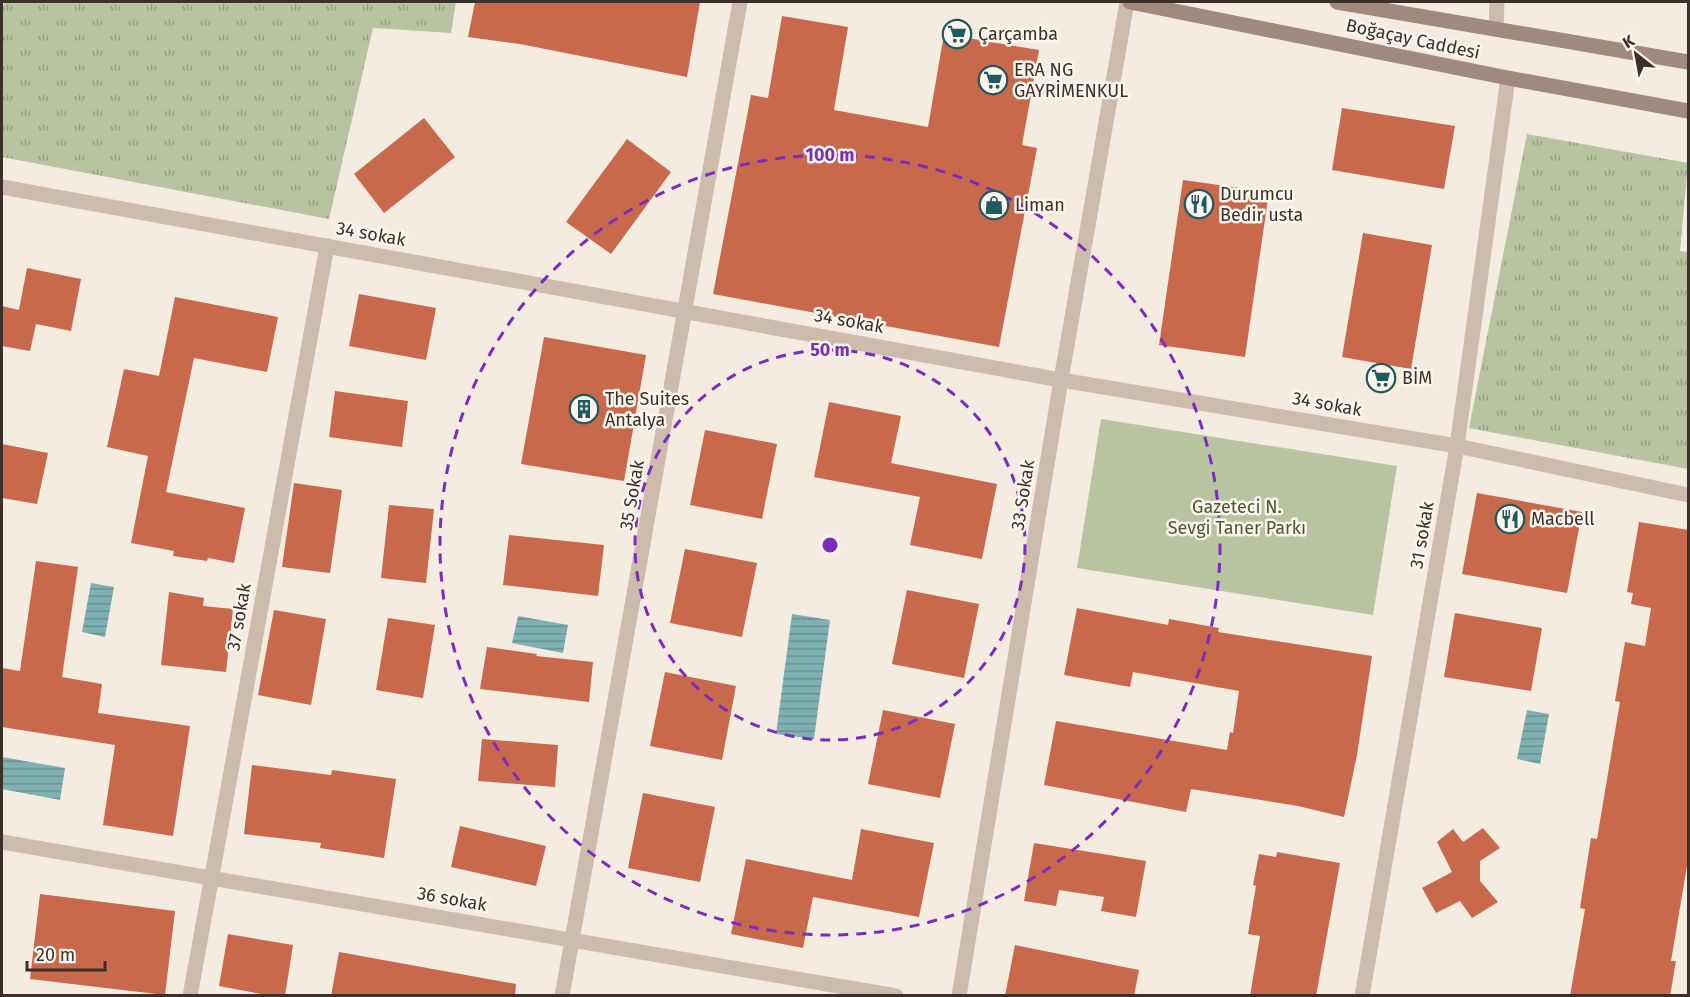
<svg xmlns="http://www.w3.org/2000/svg" width="1690" height="997" font-family="'Fira Sans',sans-serif">
<style>
.grass{fill:url(#grass-tufts)}
.park{fill:#b8c4a0}
.water{fill:url(#water-rules)}
.building{fill:#c8694b}
.lines{fill:none;stroke-linecap:round;stroke-linejoin:round}
.minor{stroke:#cdbbac;stroke-width:15}
.secondary{stroke:#a18a7d;stroke-width:15}
.ring{fill:none;stroke:#7b2cbf;stroke-width:3;stroke-dasharray:10 8}
.labels{text-anchor:middle;stroke-width:5;stroke-linejoin:round;paint-order:stroke}
.poi-label{font-size:18px;fill:#3b302b;stroke:#fbf5ee;text-anchor:start}
.street-label{font-size:18px;fill:#3b302b;stroke:#fbf5ee}
.park-label{font-size:18px;fill:#4a5a2e;stroke:#fbf5ee}
.centre{fill:#7b2cbf;stroke:#fbf5ee;stroke-width:3}
.ring-label{font-size:18px;text-anchor:middle;font-weight:bold;fill:#7b2cbf;stroke:#fbf5ee;stroke-width:5;stroke-linejoin:round;paint-order:stroke}
</style>
<defs>
<pattern id="grass-tufts" width="24" height="20" patternUnits="userSpaceOnUse" patternTransform="scale(1.5)"><rect width="24" height="20" fill="#b8c4a0"/><path d="M3 7l-1-3M5 7V3M7 7l1-3M15 17l-1-3M17 17v-4M19 17l1-3" fill="none" stroke="#97a083"/></pattern>
<pattern id="water-rules" width="6" height="5" patternUnits="userSpaceOnUse" patternTransform="scale(1.5)"><rect width="6" height="5" fill="#7fb0b2"/><path d="M0 2.5h6" fill="none" stroke="#699091"/></pattern>
</defs>
<rect width="100%" height="100%" fill="#f4ebe1"/>
<path class="grass" d="M4,2H456L451,33L373,28L329,219L2,157V16Z
M1527,134L1688,163L1680,251L1688,252V469L1469,428Z"/>
<path class="park" d="M1101,419L1397,466L1373,615L1077,568Z"/>
<path class="water" d="M91,583L114,587L105,637L82,632Z
M792,614L830,620L814,739L776,734Z
M518,616L568,625L563,653L512,643Z
M1527,710L1549,714L1540,764L1517,759Z
M2,757L65,768L60,800L2,789Z"/>
<path class="building" d="M475,2H700L687,77L520,44L468,37Z
M782,16L848,27L834,110L928,127L944,34L1039,50L1022,145L1037,148L999,347L713,294L751,95L768,98Z
M1342,108L1455,126L1444,189L1332,170Z
M424,118L455,157L384,213L354,174Z
M627,139L671,172L611,254L566,222Z
M1183,180L1269,192L1245,357L1159,345Z
M1363,233L1432,245L1411,369L1342,357Z
M27,268L81,279L71,331L36,324L30,351L2,346V306L19,310Z
M359,294L436,308L426,360L349,346Z
M175,297L278,317L267,372L194,358L166,492L245,508L234,563L208,558L207,561L173,556L174,551L131,543L148,456L107,447L124,369L159,376Z
M544,337L646,355L624,481L521,464Z
M335,391L408,401L402,447L329,437Z
M829,402L901,416L891,463L997,484L982,559L910,545L920,497L814,477Z
M705,430L777,444L762,519L690,505Z
M2,444L48,453L37,504L2,498Z
M294,483L342,490L330,573L282,567Z
M1477,493L1582,512L1567,593L1462,574Z
M389,505L434,509L426,583L381,578Z
M1639,522L1689,530V854L1671,961H1676L1670,996H1570L1585,909L1580,908L1591,838L1597,839L1620,702L1615,701L1625,642L1645,646L1651,608L1631,604L1633,593L1627,592Z
M509,535L604,545L598,596L503,585Z
M685,549L757,563L742,637L670,623Z
M36,561L78,567L62,677L102,684L98,713L190,726L173,836L103,825L115,745L2,727V668L20,671Z
M907,590L979,604L964,678L892,664Z
M169,592L204,598L203,606L233,609L226,672L161,665Z
M1077,608L1168,625L1169,619L1219,628L1218,632L1372,656L1357,755L1344,817L1298,806L1191,789L1186,812L1044,785L1056,721L1227,750L1230,732L1233,733L1239,691L1133,672L1130,687L1064,675Z
M274,610L326,619L311,705L258,695Z
M1455,613L1542,628L1531,691L1444,677Z
M388,618L435,625L423,698L376,690Z
M487,647L537,654L536,656L593,662L589,702L480,689Z
M665,672L736,686L722,760L650,746Z
M883,710L955,724L940,798L868,784Z
M482,739L558,745L555,787L478,781Z
M252,765L331,775L332,770L396,779L384,858L320,848L321,843L244,834Z
M643,793L715,807L700,882L628,868Z
M460,826L546,846L536,886L451,867Z
M1483,828L1500,848L1480,861V881L1498,902L1472,918L1460,901L1436,913L1422,888L1452,872L1437,842L1453,829L1463,842Z
M861,829L934,843L919,917L813,897L803,948L731,934L746,859L852,880Z
M1034,843L1146,861L1136,917L1101,911L1104,897L1059,890L1056,906L1024,901Z
M1277,852L1340,863L1316,996H1250L1260,936L1248,934L1256,886L1253,885L1259,854L1276,857Z
M40,894L175,911L165,995L30,979Z
M228,934L293,945L285,996H271L219,986Z
M1015,945L1139,970L1134,996H1005Z
M339,952L516,984L515,996H331Z"/>
<g class="lines">
<path class="minor" d="M1496,29L1497,2
M2,187L1061,380L1457,446L1688,495
M2,842L896,996
M190,996L327,246
M562,996L740,2
M959,996L1061,380L1127,2
M1362,996L1457,446L1508,78"/>
<path class="secondary" d="M1130,2L1508,78L1688,111
M1337,2L1688,62"/>
</g>
<g class="ring">
<circle cx="830" cy="545" r="195"/>
<circle cx="830" cy="545" r="390"/>
</g>
<defs>
<g id="supermarket-ring" transform="scale(1.5)"><circle r="9.5" fill="#fbf5ee" stroke="#1f5a5e" stroke-width="1.5"/><path d="M-6-5.5h2.5l.6 2H6L4.5 2H-2.5L-4.4-4H-6ZM-1.5 3.2a1.3 1.3 0 1 0 .1 0ZM3 3.2a1.3 1.3 0 1 0 .1 0Z" fill="#1f5a5e"/></g>
<g id="restaurant-ring" transform="scale(1.5)"><circle r="9.5" fill="#fbf5ee" stroke="#1f5a5e" stroke-width="1.5"/><path d="M-5-6h1v4h1v-4h1v4h1v-4h1v5L-1.5 .5V6h-2V.5L-5-1ZM5-6V6H3V1.5H1.5Q1.5-4 5-6Z" fill="#1f5a5e"/></g>
<g id="shop-ring" transform="scale(1.5)"><circle r="9.5" fill="#fbf5ee" stroke="#1f5a5e" stroke-width="1.5"/><path d="M-5-2.5h2.3a2.7 3.5 0 0 1 5.4 0H5L5.5 6h-11ZM-1.5-2.5h3a1.5 2.3 0 0 0-3 0Z" fill="#1f5a5e"/></g>
<g id="building-ring" transform="scale(1.5)"><circle r="9.5" fill="#fbf5ee" stroke="#1f5a5e" stroke-width="1.5"/><path d="M-4-6H4V6H1V3H-1V6H-4ZM-2.5-4.3h1.7v1.8h-1.7ZM.8-4.3h1.7v1.8H.8ZM-2.5-1h1.7V.8h-1.7ZM.8-1h1.7V.8H.8Z" fill="#1f5a5e"/></g>
</defs>
<g fill-rule="evenodd">
<use href="#supermarket-ring" x="957" y="34"/>
<use href="#supermarket-ring" x="993" y="80"/>
<use href="#restaurant-ring" x="1199" y="204"/>
<use href="#shop-ring" x="994" y="205"/>
<use href="#supermarket-ring" x="1381" y="378"/>
<use href="#building-ring" x="584" y="409"/>
<use href="#restaurant-ring" x="1510" y="519"/>
</g>
<g class="labels">
<g class="poi-label">
<text x="978" y="40">Çarçamba</text>
<text x="1014" y="76">ERA NG<tspan x="1014" dy="21">GAYRİMENKUL</tspan></text>
<text x="1220" y="200">Durumcu<tspan x="1220" dy="21">Bedir usta</tspan></text>
<text x="1015" y="211">Liman</text>
<text x="1402" y="384">BİM</text>
<text x="605" y="405">The Suites<tspan x="605" dy="21">Antalya</tspan></text>
<text x="1531" y="525">Macbell</text>
</g>
<g class="street-label">
<text transform="translate(1413 39) rotate(12)" y="6">Boğaçay Caddesi</text>
<text transform="translate(371 234) rotate(10)" y="6">34 sokak</text>
<text transform="translate(849 321) rotate(10)" y="6">34 sokak</text>
<text transform="translate(1327 404) rotate(10)" y="6">34 sokak</text>
<text transform="translate(632 495) rotate(-80)" y="6">35 Sokak</text>
<text transform="translate(1023 495) rotate(-81)" y="6">33 Sokak</text>
<text transform="translate(1422 535) rotate(-80)" y="6">31 sokak</text>
<text transform="translate(239 617) rotate(-80)" y="6">37 sokak</text>
<text transform="translate(452 899) rotate(10)" y="6">36 sokak</text>
</g>
<g class="park-label">
<text x="1237" y="513">Gazeteci N.<tspan x="1237" dy="21">Sevgi Taner Parkı</tspan></text>
</g>
</g>
<circle cx="830" cy="545" r="9" class="centre"/>
<g class="ring-label">
<text x="830" y="161">100 m</text>
<text x="830" y="356">50 m</text>
</g>
<rect width="1690" height="997" fill="none" stroke="#3b302b" stroke-width="6"/>
<g transform="translate(1636 54) rotate(329)" stroke="#fbf5ee" stroke-width="4.5" paint-order="stroke">
<path d="M0-4.5L10 22L0 15L-10 22Z" fill="#3b302b"/>
<text y="-9" font-size="16" font-weight="bold" text-anchor="middle" fill="#3b302b">K</text>
</g>
<path d="M27 961v9h78v-9" fill="none" stroke="#3b302b" stroke-width="3"/>
<text x="36" y="961" font-size="18" fill="#3b302b" stroke="#fbf5ee" stroke-width="4.5" paint-order="stroke">20 m</text>
</svg>
